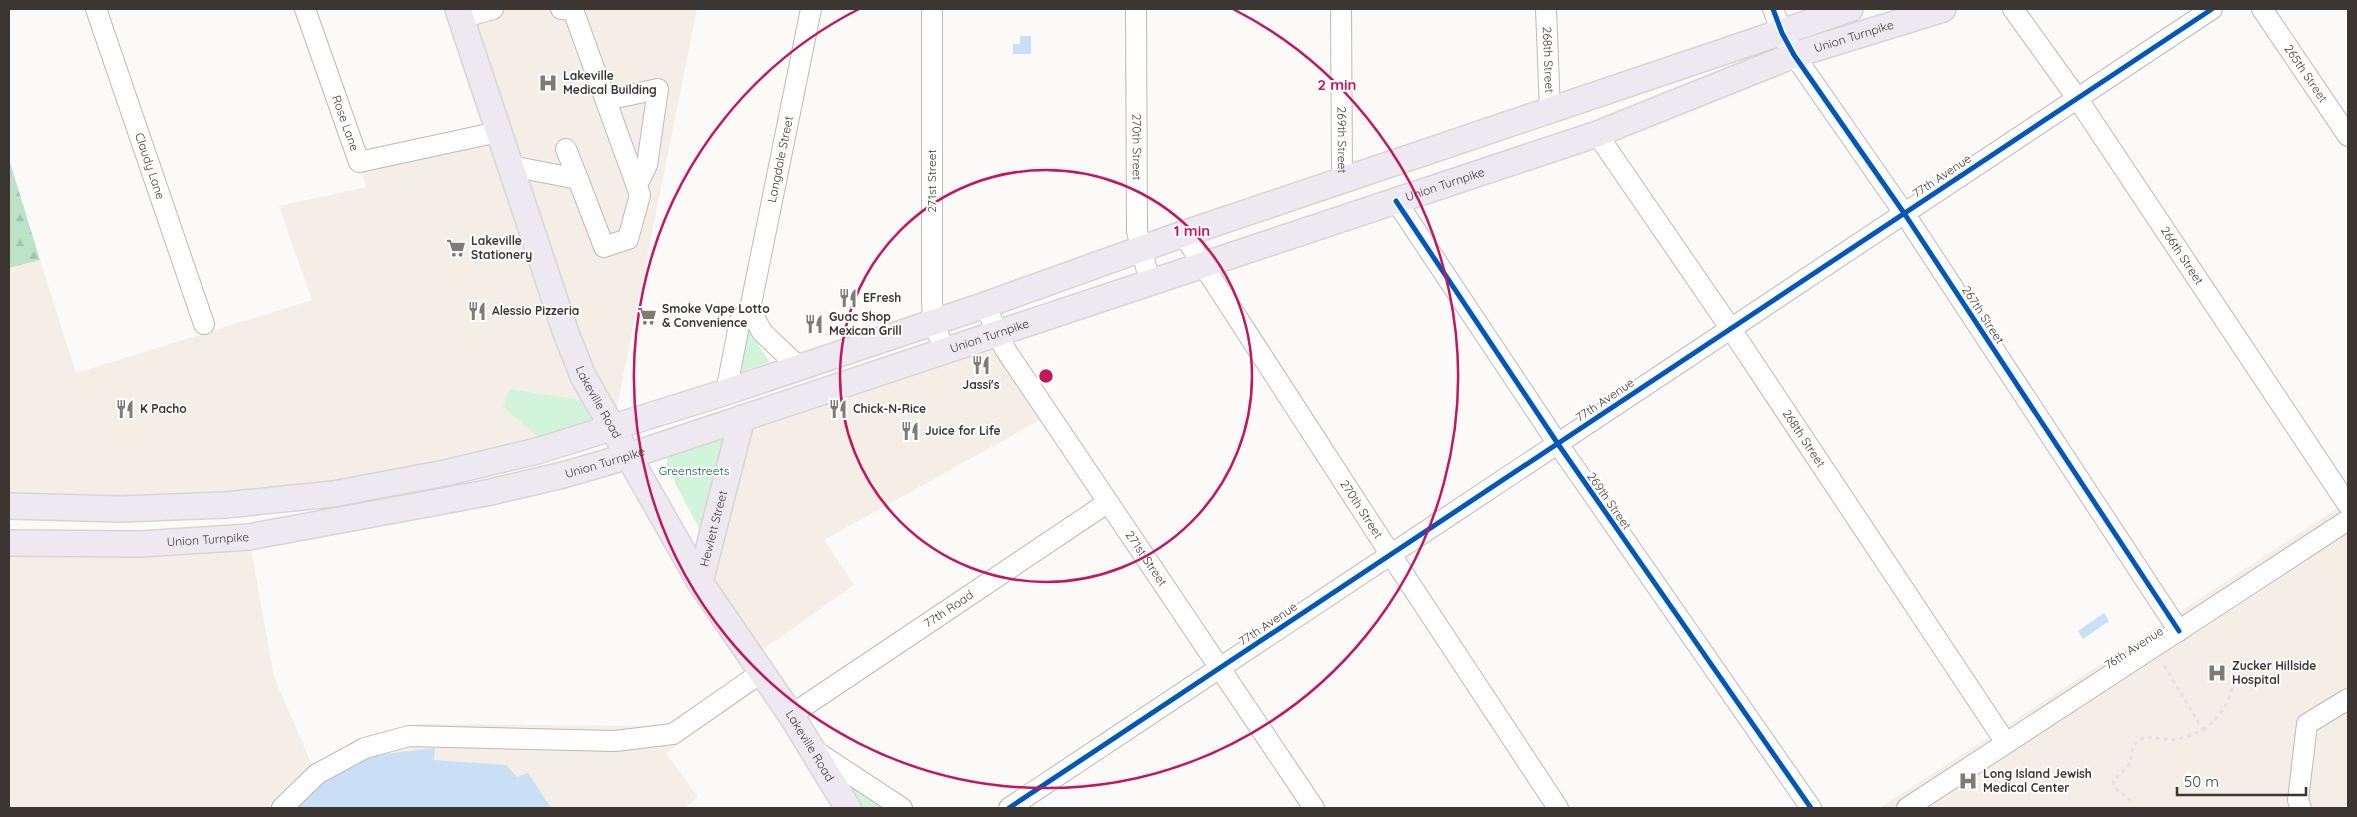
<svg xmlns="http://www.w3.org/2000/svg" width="2357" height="817" font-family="Quicksand,sans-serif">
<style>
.built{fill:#f5eee7}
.green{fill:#d1f4db}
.forest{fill:url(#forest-firs)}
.water{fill:#c8dff6}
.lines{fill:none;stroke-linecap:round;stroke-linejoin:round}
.minor-casing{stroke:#bdb9b6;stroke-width:22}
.major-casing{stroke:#d7d5d3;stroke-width:28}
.path{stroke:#e2e2e2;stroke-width:3;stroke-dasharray:4 4;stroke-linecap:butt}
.minor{stroke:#fffefe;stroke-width:20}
.major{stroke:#eee9f0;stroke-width:25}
.cycleway-casing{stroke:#fff;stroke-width:8}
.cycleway{stroke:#0057b8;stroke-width:5}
.ring{fill:none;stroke:#c2185b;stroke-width:2.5}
.labels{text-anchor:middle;stroke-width:4;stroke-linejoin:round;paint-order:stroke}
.street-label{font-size:12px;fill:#3b3631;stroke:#fff}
.poi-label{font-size:12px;font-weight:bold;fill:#3b3631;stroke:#fff;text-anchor:start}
.park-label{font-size:12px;fill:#035c31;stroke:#fff}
.centre{fill:#c2185b;stroke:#fff;stroke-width:2.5}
.ring-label{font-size:15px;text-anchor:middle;font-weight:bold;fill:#c2185b;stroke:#fff;stroke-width:4;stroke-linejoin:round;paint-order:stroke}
</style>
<defs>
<pattern id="forest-firs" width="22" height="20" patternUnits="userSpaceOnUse" patternTransform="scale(1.25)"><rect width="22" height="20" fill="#bce2c8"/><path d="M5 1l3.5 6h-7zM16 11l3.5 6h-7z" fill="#a2c2ac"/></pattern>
</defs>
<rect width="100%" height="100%" fill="#fcfaf9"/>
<path class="built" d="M458,9H697L613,427L333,494L9,506V268L40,260L76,373L312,300L279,206L366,187L359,162L497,132Z
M996,334L1049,415L824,540L854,585L754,656L700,582L742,418Z
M2348,501V808H1879L1979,744Z
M249,537L274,677L313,767L358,738L416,724L663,726L757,665L769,682L666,753L698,797L685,808H9V543Z"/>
<path class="green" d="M748,330L770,362L741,372Z
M510,389L599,403L613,429L550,447L503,407Z
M723,439L703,532H701L666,466L667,459L672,455Z
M813,749L901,808H848Z"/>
<path class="forest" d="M9,159L40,260L9,268Z"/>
<path class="water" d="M1020,36H1031V54H1013V44H1020Z
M2104,613L2109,621L2083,639L2078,631Z
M435,748L434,760L506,765L517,777L528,773L551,808H289L314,786L367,756Z"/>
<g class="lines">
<g class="minor-casing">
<g id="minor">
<path id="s1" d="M96,9L204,324"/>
<path id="s2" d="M305,9L359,162L498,132"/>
<path d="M932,9V300L933,322L945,351"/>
<path id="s3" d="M1136,9L1137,231L1150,283"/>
<path id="s4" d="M1341,9L1342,181"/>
<path id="s5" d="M1546,9L1550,111"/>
<path d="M1773,9L1782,33L1794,55L1904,213L2179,631"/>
<path id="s6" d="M2013,9L2077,98L2348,505"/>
<path id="s7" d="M2262,9L2348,136"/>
<path d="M461,18L493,9"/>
<path d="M606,100L658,89L647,165L637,185"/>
<path id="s8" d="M1597,134L1731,329L2006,743"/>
<path d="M566,149L578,179"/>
<path d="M511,166L578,179L604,247L628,239L640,195L573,10L561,9"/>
<path d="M1396,201L1558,444L1811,808"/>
<path id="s9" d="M1183,234L1391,555L1558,808"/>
<path id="s10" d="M985,305L1005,349L1314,808"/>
<path d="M750,309L762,332L799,367"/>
<path id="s11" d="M726,392L740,320L750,309L811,9"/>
<path id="s12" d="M791,715L1107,503"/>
<path d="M814,750L902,808"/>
<path d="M282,808L317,774L365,748L409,736L615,741L673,734L762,672"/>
<path d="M1009,808L2212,9"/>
<path d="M1907,808L2348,520"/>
<path d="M2301,808L2298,800L2307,724L2348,699"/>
</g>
</g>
<g class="major-casing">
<g id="major">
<path id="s13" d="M458,9L566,333L583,376L700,582L791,715L848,808"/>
<path d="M9,506L121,509L225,505L333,494L445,473L537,451L726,392L985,305L1183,234L1850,9"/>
<path id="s14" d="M9,543L141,544L249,537L486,493L563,475L629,456L1597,134L1794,55L1943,9"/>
<path id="s15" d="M700,582L742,418"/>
</g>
</g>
<path class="path" d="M2203,730C2221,717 2230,702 2234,679
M2131,801L2115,788L2113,781L2130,764L2133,746L2139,740L2147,737L2173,740L2186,737L2203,730L2164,665"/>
<use href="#minor" class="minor"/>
<use href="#major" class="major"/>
<g class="cycleway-casing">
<path id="cycleway" d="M1773,9L1782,33L1794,55L1904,213L2179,631
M1396,201L1558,444L1811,808
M1009,808L2212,9"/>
</g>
<use href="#cycleway" class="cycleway"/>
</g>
<g class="ring">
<circle cx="1046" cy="376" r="206"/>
<path d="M1233 9A412 412 0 1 1 859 9"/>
</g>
<defs>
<g id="hospital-bare" transform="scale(1.5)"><path d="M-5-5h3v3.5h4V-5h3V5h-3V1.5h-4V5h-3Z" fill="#7f7b77" stroke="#fff" stroke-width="2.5" paint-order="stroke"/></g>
<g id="supermarket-bare" transform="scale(1.5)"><path d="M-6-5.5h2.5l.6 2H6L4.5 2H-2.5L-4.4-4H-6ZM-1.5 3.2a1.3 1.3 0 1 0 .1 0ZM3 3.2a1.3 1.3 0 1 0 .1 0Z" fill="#7f7b77" stroke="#fff" stroke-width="2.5" paint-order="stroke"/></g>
<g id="restaurant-bare" transform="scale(1.5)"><path d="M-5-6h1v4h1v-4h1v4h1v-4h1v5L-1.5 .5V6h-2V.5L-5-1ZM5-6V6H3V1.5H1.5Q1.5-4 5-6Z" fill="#7f7b77" stroke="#fff" stroke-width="2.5" paint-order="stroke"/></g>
</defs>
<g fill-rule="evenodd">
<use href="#hospital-bare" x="548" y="83"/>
<use href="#supermarket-bare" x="456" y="248"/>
<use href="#restaurant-bare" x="848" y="298"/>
<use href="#restaurant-bare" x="477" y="311"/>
<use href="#supermarket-bare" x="647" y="316"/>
<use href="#restaurant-bare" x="814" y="324"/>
<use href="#restaurant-bare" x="981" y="365"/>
<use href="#restaurant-bare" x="125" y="409"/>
<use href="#restaurant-bare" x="838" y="409"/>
<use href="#restaurant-bare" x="910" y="431"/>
<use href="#hospital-bare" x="2217" y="673"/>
<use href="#hospital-bare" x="1968" y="781"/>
</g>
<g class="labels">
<g class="street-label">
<text dy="4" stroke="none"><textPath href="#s14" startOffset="1924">Union Turnpike</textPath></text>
<text dy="4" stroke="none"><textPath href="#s5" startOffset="51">268th Street</textPath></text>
<text dy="4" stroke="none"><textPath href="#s7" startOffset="78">265th Street</textPath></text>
<text dy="4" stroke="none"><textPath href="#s2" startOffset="121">Rose Lane</textPath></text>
<text dy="4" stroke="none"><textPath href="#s4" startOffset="131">269th Street</textPath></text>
<text dy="4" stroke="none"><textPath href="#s3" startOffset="138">270th Street</textPath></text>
<text dy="4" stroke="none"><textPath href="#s11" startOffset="241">Langdale Street</textPath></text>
<text dy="4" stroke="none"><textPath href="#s1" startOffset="166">Claudy Lane</textPath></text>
<text transform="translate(1942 176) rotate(-34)" y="4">77th Avenue</text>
<text transform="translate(932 181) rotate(-90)" y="4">271st Street</text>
<text dy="4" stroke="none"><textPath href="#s14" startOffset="1489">Union Turnpike</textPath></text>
<text dy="4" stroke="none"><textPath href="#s6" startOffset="299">266th Street</textPath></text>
<text transform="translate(1983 315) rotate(57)" y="4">267th Street</text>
<text dy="4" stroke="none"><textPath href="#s14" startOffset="1009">Union Turnpike</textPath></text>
<text transform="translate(1605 400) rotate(-34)" y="4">77th Avenue</text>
<text dy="4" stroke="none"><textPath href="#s13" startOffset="418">Lakeville Road</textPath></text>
<text dy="4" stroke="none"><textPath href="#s8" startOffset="368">268th Street</textPath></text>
<text dy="4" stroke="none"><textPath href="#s14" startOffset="604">Union Turnpike</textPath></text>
<text transform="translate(1609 501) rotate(55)" y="4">269th Street</text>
<text dy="4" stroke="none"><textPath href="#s9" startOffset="328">270th Street</textPath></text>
<text dy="4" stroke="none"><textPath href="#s15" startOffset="55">Hewlett Street</textPath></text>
<text dy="4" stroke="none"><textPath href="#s14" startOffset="199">Union Turnpike</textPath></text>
<text dy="4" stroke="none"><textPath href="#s10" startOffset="301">271st Street</textPath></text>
<text dy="4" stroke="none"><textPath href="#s12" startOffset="190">77th Road</textPath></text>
<text transform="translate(1268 624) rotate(-34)" y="4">77th Avenue</text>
<text transform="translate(2134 648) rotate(-33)" y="4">76th Avenue</text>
<text dy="4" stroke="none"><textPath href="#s13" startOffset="822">Lakeville Road</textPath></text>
</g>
<g class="poi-label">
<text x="563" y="80">Lakeville<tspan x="563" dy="14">Medical Building</tspan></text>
<text x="471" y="245">Lakeville<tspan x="471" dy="14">Stationery</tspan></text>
<text x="863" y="302">EFresh</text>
<text x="662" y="313">Smoke Vape Lotto<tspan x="662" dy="14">&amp; Convenience</tspan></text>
<text x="492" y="315">Alessio Pizzeria</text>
<text x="829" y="321">Guac Shop<tspan x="829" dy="14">Mexican Grill</tspan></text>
<text x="981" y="389" text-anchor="middle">Jassi's</text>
<text x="140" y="413">K Pacho</text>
<text x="853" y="413">Chick-N-Rice</text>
<text x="925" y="435">Juice for Life</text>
<text x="2232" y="670">Zucker Hillside<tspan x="2232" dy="14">Hospital</tspan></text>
<text x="1983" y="778">Long Island Jewish<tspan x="1983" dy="14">Medical Center</tspan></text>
</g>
<g class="park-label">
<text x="694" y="475">Greenstreets</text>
</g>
</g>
<circle cx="1046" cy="376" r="8" class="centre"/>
<g class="ring-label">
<text x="1337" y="90">2 min</text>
<text x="1192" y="236">1 min</text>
</g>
<rect width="2357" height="817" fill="none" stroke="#3b3631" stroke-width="20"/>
<path d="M2177 787v8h129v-8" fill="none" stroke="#3b3631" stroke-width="2.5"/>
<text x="2184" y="787" font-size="15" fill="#3b3631" stroke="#ffffff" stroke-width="4" paint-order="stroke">50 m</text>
</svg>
